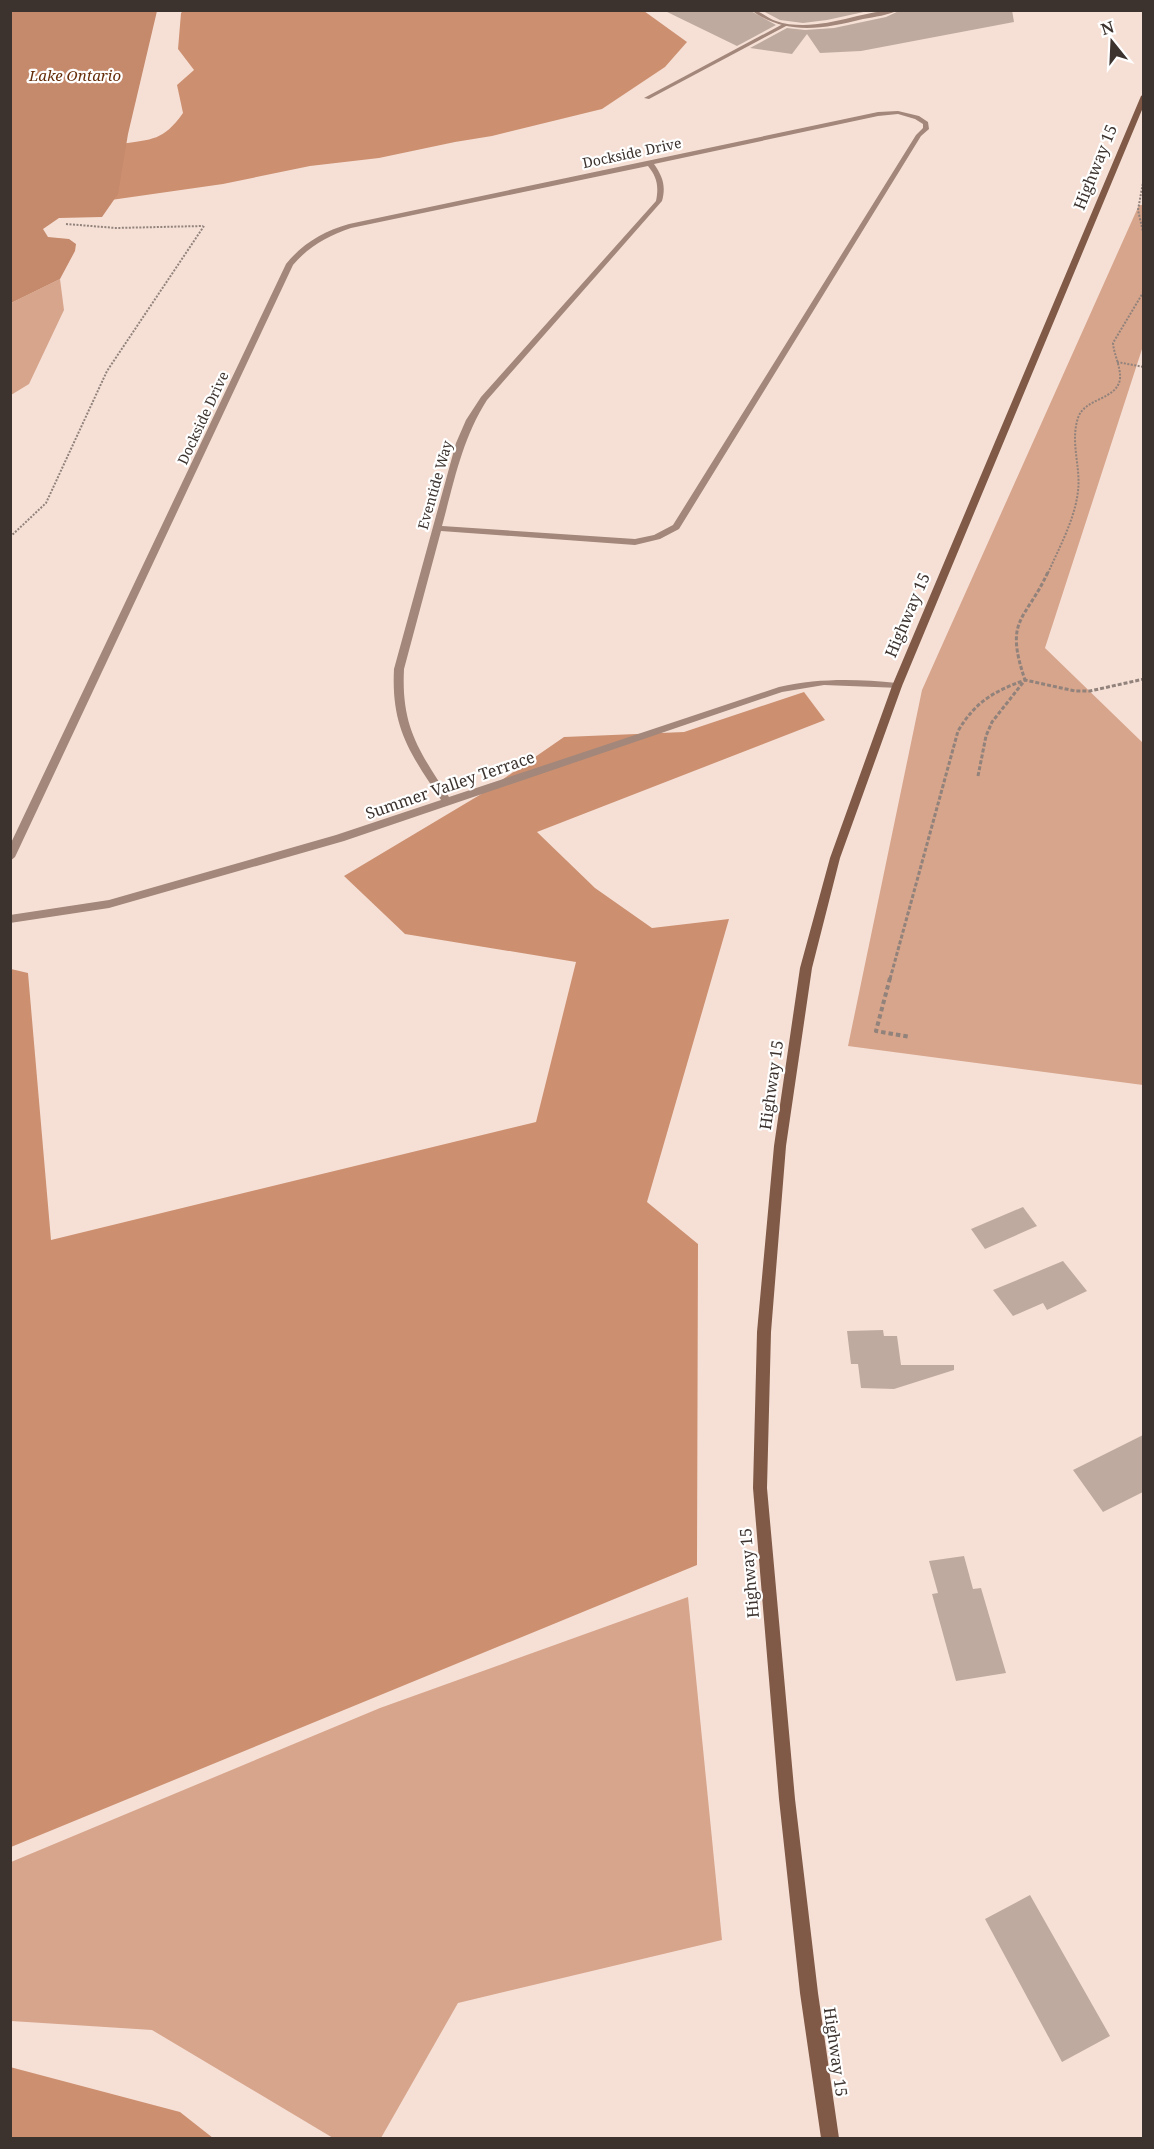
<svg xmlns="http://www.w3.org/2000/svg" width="1154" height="2149" font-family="'Noto Serif',serif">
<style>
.green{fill:#d7a58c}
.forest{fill:#cc9071}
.water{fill:#c5896b}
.building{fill:#bfaaa0}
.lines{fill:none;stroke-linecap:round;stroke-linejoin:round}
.path-far2{stroke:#91827b;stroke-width:2;stroke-dasharray:2 1.5;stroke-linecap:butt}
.path-far1{stroke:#91827b;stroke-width:3;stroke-dasharray:4 2;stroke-linecap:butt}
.path{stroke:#91827b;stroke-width:4;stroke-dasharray:4.5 3;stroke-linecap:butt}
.lane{fill:#a2877a;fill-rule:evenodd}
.street{fill:#a2877a;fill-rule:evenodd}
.secondary{fill:#805a47;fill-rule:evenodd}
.labels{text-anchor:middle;stroke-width:4.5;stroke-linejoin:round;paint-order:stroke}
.far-street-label{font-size:14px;fill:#3c332f;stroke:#fff}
.far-water-label{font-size:15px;font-style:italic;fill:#662e0b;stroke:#fff}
.street-label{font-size:16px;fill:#3c332f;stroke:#fff}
</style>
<rect width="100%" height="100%" fill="#f6e0d6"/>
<path class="green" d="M1139,205H1144L1143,346L1045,648L1143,743V1085L848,1046L922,690Z
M60,279L64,310L29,384L11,395V303Z
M688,1597L722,1940L458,2003L381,2138H333L152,2030L11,2021V1862L380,1708Z"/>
<path class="forest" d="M183,11H644L687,42L665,67L602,109L492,136L455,142L379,158L310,166L223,184L104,201L120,144C153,139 163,141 183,113L177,85L194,70L178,49L181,13Z
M804,692L825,720L537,832L595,888L652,928L729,919L647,1202L698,1244L697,1565L11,1847V969L28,973L51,1240L536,1122L576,962L405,934L344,876L483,793L564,737L684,732Z
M10,2067L180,2112L213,2138H11Z"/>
<path class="water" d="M11,10L157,11L128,134L118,194L102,217L59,218L43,229L48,237L69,239L76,244L75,251L60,279L11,303Z"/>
<path class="building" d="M663,10H749L776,25L737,46Z
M761,10H873L827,20L803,23L780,20Z
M901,10H1012L1014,22L861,51L820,53L807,34L792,54L750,48L787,28L805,30L834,28L886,17Z
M1023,1207L1037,1226L985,1249L971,1229Z
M1063,1261L1087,1291L1047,1310L1043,1303L1013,1316L993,1290Z
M883,1330L884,1336H897L901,1365H954V1370L894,1389L861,1388L858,1364H851L847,1331Z
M1143,1435V1492L1103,1512L1073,1470Z
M964,1556L973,1589L981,1588L1006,1673L956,1681L932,1594L938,1593L929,1561Z
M1030,1895L1110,2036L1062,2062L985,1919Z"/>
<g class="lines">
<path class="path-far2" d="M1144,177L1138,210L1144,236
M66,224L116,228L203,226
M1117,362L1144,367
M10,537L46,503L107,371L204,226
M1048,573C1059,548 1075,519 1078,491C1081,467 1070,442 1078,418C1084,398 1117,400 1120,379C1121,367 1114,355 1113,343L1144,291"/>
<path class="path-far1" d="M978,776L986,736L992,722L1025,680L1075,691H1090L1144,679
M890,979L958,731C976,701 993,692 1025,680C1004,618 1025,622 1048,572"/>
<path class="path" d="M890,978L876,1031L910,1037"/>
<path class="lane" d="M783,24L788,25L649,99L644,98Z"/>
<path class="street" d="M751,10C761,10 766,18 776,21C784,24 794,25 803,25C836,25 867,10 899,10C888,15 875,17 863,19C823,29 786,36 751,10Z
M898,111L919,116L928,122L929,129L921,136L679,529L660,539L635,545L441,531L404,669C401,727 419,751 449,797L779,687C819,678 857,679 897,683L902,686L900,688L824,685L782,692L344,841L109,908L10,923V915L109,900L336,835L441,800C410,753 391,728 394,669L456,443L466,420L481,397L656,201C659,186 657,177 648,166L351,228C328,236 309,246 293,265L15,857L10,861V845L286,264C303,243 324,231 349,224L878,112ZM898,114L915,119L923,124V128L916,135L673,525L654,535L635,539L442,526C454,482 462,439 487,400L662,201C666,186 663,177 654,164L878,116Z"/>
<path class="secondary" d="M1144,94V105L902,686L840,858L812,968L786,1146L771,1332L767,1488L795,1799L818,1993L839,2138H821L800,1993L779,1799L753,1488L757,1332L774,1146L800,968L830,858L892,686L1141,96Z"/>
</g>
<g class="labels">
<g class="far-street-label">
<text transform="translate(632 153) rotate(-12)" y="5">Dockside Drive</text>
<text transform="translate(203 418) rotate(-65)" y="5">Dockside Drive</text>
<text transform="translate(435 485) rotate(-74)" y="5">Eventide Way</text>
</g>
<g class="far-water-label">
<text x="75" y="81">Lake Ontario</text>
</g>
<g class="street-label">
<text transform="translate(1095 167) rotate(-68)" y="6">Highway 15</text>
<text transform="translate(907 615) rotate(-67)" y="6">Highway 15</text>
<text transform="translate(450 785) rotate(-19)" y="6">Summer Valley Terrace</text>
<text transform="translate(771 1085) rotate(-82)" y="6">Highway 15</text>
<text transform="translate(749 1573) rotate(-95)" y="6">Highway 15</text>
<text transform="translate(836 2052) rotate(82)" y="6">Highway 15</text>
</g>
</g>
<rect width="1154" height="2149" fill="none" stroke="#3c332f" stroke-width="24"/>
<g transform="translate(1112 42) rotate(342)" stroke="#ffffff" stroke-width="4.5" paint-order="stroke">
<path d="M0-4.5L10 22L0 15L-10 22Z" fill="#3c332f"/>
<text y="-9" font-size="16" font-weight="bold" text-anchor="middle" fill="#3c332f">N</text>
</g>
</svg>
